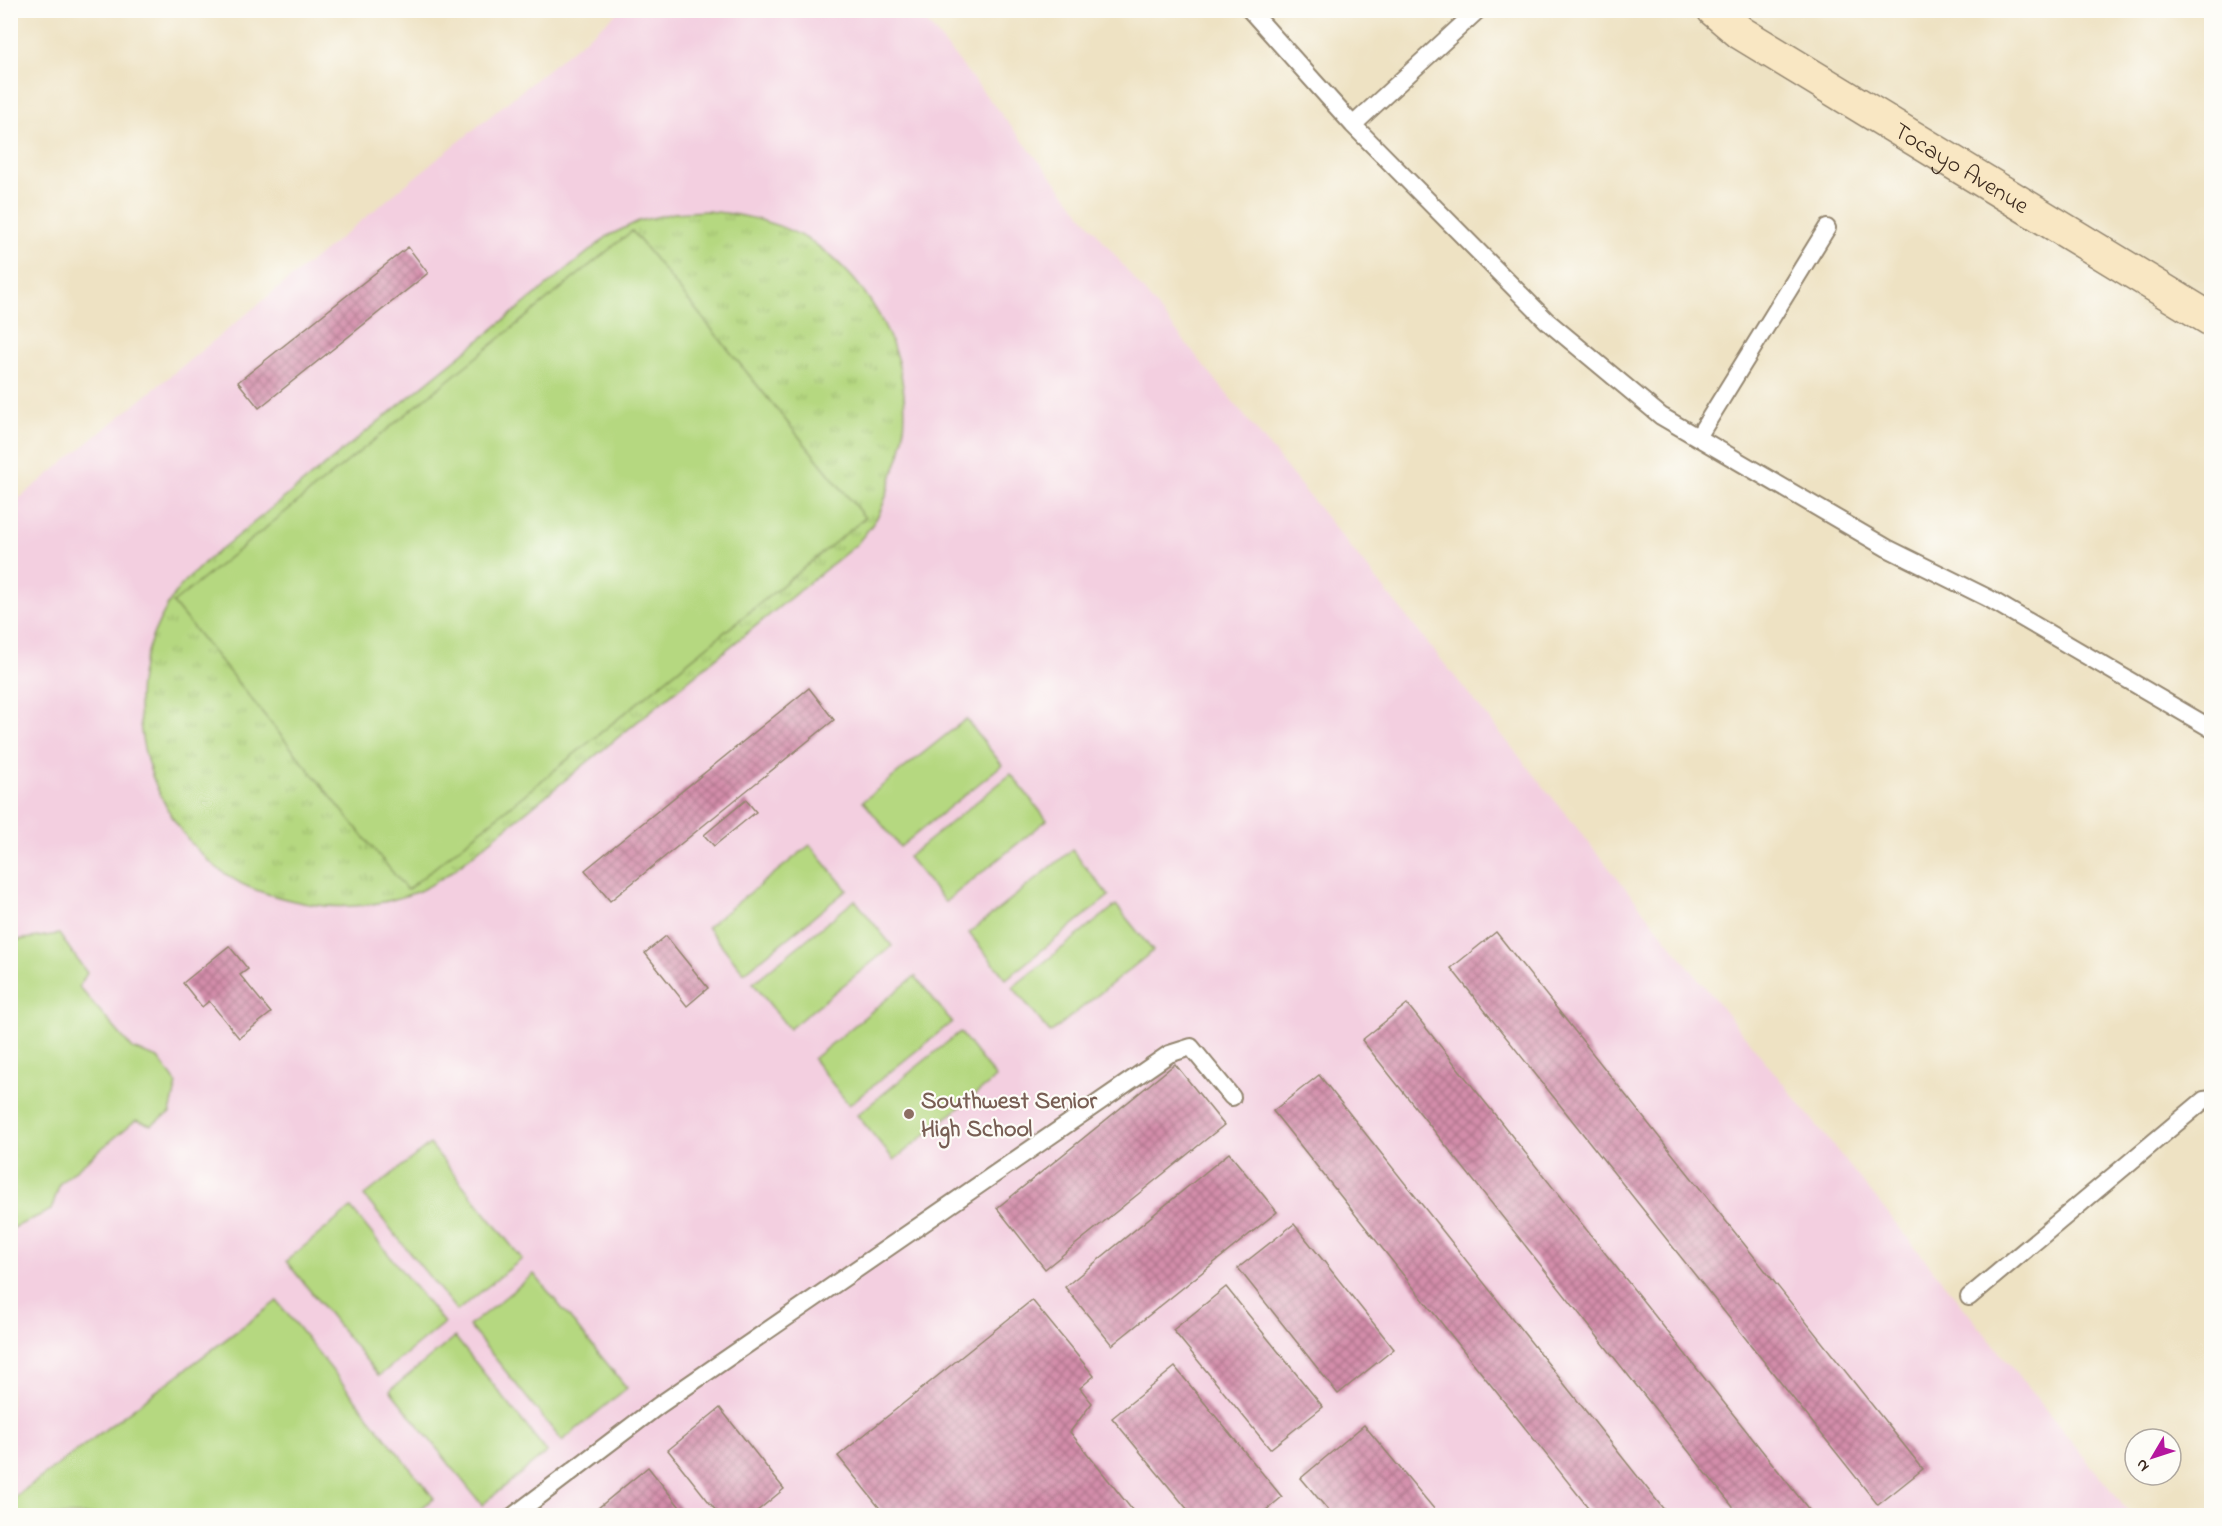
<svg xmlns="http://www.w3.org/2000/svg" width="2222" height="1526" font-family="'Indie Flower',sans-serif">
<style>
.built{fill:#f3cfe0}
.grass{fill:url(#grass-tufts);stroke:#78814f;stroke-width:1.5}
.garden{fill:#b5d880;stroke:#78814f;stroke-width:1.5}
.building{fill:url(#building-cross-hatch)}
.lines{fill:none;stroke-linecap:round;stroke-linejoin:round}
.lane-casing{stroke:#948670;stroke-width:20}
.secondary-casing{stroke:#948670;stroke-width:36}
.lane{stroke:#fff;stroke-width:16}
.secondary{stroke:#f9e7c3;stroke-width:33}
.education-dot{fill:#8d6e63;stroke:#fdfcf7;stroke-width:2}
.labels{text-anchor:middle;stroke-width:4.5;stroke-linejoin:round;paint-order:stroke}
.street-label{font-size:24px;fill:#3b2a1e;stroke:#fdfcf7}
.education-label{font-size:24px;font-weight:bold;fill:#785e54;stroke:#fdfcf7;text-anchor:start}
</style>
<defs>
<pattern id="grass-tufts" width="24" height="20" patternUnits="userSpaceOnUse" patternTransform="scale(1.5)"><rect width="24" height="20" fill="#b5d880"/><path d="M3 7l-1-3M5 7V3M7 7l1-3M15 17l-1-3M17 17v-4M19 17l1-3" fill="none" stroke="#9dba6e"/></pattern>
<pattern id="building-cross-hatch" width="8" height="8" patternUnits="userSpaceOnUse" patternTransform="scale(1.5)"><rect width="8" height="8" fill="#d38daa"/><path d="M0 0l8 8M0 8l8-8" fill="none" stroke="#ac738a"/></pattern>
</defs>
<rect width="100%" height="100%" fill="#fdfcf7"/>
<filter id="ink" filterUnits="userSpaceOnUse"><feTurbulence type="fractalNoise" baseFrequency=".0167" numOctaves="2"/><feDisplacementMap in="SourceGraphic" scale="12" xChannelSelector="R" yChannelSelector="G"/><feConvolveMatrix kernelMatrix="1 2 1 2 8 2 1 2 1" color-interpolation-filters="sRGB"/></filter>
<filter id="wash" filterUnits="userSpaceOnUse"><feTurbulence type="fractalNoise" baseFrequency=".008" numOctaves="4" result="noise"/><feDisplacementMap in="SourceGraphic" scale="24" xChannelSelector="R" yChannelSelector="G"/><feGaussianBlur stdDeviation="1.35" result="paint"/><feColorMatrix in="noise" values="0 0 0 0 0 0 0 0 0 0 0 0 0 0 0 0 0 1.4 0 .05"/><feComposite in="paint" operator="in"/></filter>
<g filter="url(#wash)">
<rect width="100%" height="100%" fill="#eee2c3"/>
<path class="built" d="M621,10L918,11L2131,1515L11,1516V505Z"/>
<path class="grass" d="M707,211C742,214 776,221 807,239C877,282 918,369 901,450C899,459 895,468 892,476C888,490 884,507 876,519C870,528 863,536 857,544L454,870C443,877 431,886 419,891C380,907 335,911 294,901C277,897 258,892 242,884C178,850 139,774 139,702C138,666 154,626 174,595C181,583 195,573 205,562L608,236L639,221L674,213Z"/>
<path class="garden" d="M632,231L865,518L407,890L173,603Z
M966,719L1002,765L900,847L863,801Z
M1011,774L1047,820L945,902L908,857Z
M810,845L847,890L744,973L707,927Z
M1072,850L1109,896L1006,979L969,933Z
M855,900L892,946L789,1029L753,983Z
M1116,905L1153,951L1050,1033L1013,987Z
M59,934L87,973L79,987L133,1049L158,1058L177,1084L170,1113L151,1125L136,1120L60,1183L51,1210L11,1229V941Z
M915,976L952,1022L849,1105L813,1059Z
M960,1032L996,1078L894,1160L857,1115Z
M430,1144L522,1259L457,1311L364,1196Z
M351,1208L444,1323L379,1376L286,1261Z
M534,1274L627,1388L562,1441L469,1326Z
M277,1301L434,1498L410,1516L11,1515V1500Z
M455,1337L547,1452L482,1505L390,1390Z"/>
<g id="blocks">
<path class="building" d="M408,247L428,273L259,408L238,382Z
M809,688L834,720L610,901L585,870Z
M746,800L756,812L714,846L704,835Z
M1496,932L1923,1469L1878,1505L1451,968Z
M666,936L708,988L687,1006L645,953Z
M229,946L248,969L240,975L271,1013L239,1038L209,1001L202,1007L183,983Z
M1407,1004L1814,1516H1740L1362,1040Z
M1175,1064L1224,1125L1045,1269L997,1208Z
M1319,1075L1669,1516H1595L1273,1111Z
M1229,1153L1277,1212L1112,1345L1065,1287Z
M1294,1224L1394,1349L1338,1394L1238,1268Z
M1226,1287L1323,1407L1270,1449L1173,1330Z
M1032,1300L1094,1376L1080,1388L1092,1403L1070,1432L1137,1516H886L838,1456Z
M1175,1367L1282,1497L1259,1516H1193L1112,1418Z
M720,1408L784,1489L751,1516H720L668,1450Z
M1364,1425L1440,1516H1333L1301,1478Z
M648,1467L687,1516H602L597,1509Z"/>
</g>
</g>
<g filter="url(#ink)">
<use href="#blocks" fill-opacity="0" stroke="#948670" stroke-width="1.5"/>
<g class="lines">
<g class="lane-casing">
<path id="lane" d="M1250,10L1353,125L1547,321L1661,416L1887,548L1988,598L2212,729
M1353,125L1478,10
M1698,437L1827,228
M1969,1297L2204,1100L2212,1099
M513,1516L658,1406L1169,1054L1191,1047L1232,1097"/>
</g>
<g class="secondary-casing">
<g id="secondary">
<path id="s1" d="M1714,10L1741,33L2212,320"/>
</g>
</g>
<use href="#lane" class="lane"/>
<use href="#secondary" class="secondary"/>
</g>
</g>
<circle class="education-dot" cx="909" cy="1114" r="6"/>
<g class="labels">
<g class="street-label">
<text dy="8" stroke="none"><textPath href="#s1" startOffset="294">Tocayo Avenue</textPath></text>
</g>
<g class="education-label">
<text x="921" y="1108">Southwest Senior<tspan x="921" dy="28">High School</tspan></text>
</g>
</g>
<rect width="2222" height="1526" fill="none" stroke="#fdfcf7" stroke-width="36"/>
<g transform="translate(2153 1457) rotate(231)"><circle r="28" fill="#fdfcf7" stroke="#afa8a0" stroke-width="1.5"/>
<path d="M0-4.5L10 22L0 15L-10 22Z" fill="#b5179e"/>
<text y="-9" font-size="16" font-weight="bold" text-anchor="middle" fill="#3b2a1e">N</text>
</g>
</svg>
